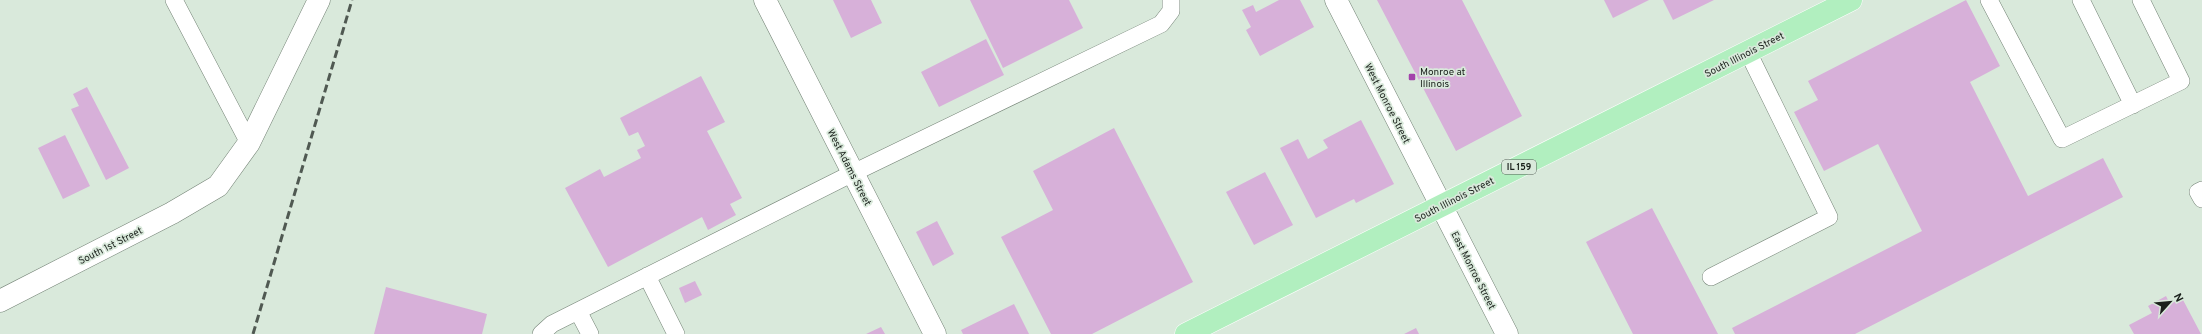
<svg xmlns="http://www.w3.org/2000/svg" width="2202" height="334" font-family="Overpass,sans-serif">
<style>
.building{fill:#d7b0d9}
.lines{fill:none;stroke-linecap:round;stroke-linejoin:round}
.lane-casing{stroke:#748376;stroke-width:18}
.street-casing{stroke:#748376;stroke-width:23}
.primary-casing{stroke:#fff;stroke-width:23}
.lane{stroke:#fff;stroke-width:17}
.street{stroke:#fff;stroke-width:22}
.primary{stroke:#b1efbf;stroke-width:22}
.rail{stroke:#505952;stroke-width:3;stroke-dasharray:8 4;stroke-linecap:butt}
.poi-dot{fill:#a343ab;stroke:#d9e9db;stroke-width:1.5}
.labels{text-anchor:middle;stroke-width:3.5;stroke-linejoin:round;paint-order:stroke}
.shield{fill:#d9e9db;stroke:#535c55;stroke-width:1}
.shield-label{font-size:9px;font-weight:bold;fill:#1a201b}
.street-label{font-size:10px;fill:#1a201b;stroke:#d9e9db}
.poi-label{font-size:10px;fill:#1a201b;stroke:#d9e9db;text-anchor:start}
</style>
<rect width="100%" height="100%" fill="#d9e9db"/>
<path class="building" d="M833,0H871L882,23L851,38Z
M970,0H1069L1083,28L1003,68Z
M1279,0H1300L1314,27L1260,56L1246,30L1251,27L1242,10L1253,5L1256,12Z
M1377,0H1462L1522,116L1456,151Z
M1604,0H1649L1613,18Z
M1663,0H1714L1673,20Z
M1966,0L2000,66L1970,82L2028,196L2103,158L2123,197L1855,334H1735L1732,328L1922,231L1878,144L1824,171L1794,112L1818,100L1808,81Z
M986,39L1004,75L939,107L921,72Z
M701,76L725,122L707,131L742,198L730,204L736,215L708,230L702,217L608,267L565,188L600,169L604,177L641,158L637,150L645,146L638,132L629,136L620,118Z
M87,87L129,168L106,180L71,109L79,106L73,94Z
M1361,120L1394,184L1356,203L1354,199L1316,218L1280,148L1298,139L1308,159L1328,148L1323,140Z
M1114,128L1193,282L1092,334H1051L1001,237L1053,210L1033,171Z
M65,135L90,186L63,199L38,148Z
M1265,172L1293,225L1254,245L1226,192Z
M1652,208L1718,334H1633L1586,242Z
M937,221L954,254L933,266L916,232Z
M695,281L702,295L685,303L679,288Z
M386,287L487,314L482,334H374Z
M2166,296L2170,304L2182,298L2201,334H2134L2129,325L2152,313L2148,306Z
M1014,304L1029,334H963L961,330Z
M881,327L885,334H866Z
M1416,328L1419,334H1404Z"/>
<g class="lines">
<g class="lane-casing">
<path id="lane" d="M174,0L249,143
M1989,0L2062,139L2181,81L2141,0
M2081,0L2133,105
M2202,190L2198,192L2202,199
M647,276L676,334
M1711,277L1829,217L1748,52
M578,311L590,334
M541,334L552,324L853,173L1161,24L1171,11V0"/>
</g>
<g class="street-casing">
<path id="street" d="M765,0L935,334
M1336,0L1507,334
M0,301L172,213L218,186L249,143L319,0"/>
</g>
<g class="primary-casing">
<path id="primary" d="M1186,334L1851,0"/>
</g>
<use href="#lane" class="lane"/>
<use href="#street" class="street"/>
<use href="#primary" class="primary"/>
<path class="rail" d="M253,334L352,0"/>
</g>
<rect class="poi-dot" x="1408" y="73" width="8" height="8" rx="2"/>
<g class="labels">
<rect class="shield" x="1502" y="160" width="34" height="14" rx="3"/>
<g class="shield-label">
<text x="1519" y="170">IL 159</text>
</g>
<g class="street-label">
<text transform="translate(1744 54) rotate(-27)" y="4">South Illinois Street</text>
<text transform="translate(1388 103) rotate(63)" y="4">West Monroe Street</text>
<text transform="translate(850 167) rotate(63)" y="4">West Adams Street</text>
<text transform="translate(1454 199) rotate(-27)" y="4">South Illinois Street</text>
<text transform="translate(110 245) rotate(-27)" y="4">South 1st Street</text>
<text transform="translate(1474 270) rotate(63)" y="4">East Monroe Street</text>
</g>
<g class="poi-label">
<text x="1420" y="75">Monroe at<tspan x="1420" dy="12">Illinois</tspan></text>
</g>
</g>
<g transform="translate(2170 302) rotate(63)" stroke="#d9e9db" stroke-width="3" paint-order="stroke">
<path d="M0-3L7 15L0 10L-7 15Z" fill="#1a201b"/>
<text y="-6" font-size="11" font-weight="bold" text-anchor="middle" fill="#1a201b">N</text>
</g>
</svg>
